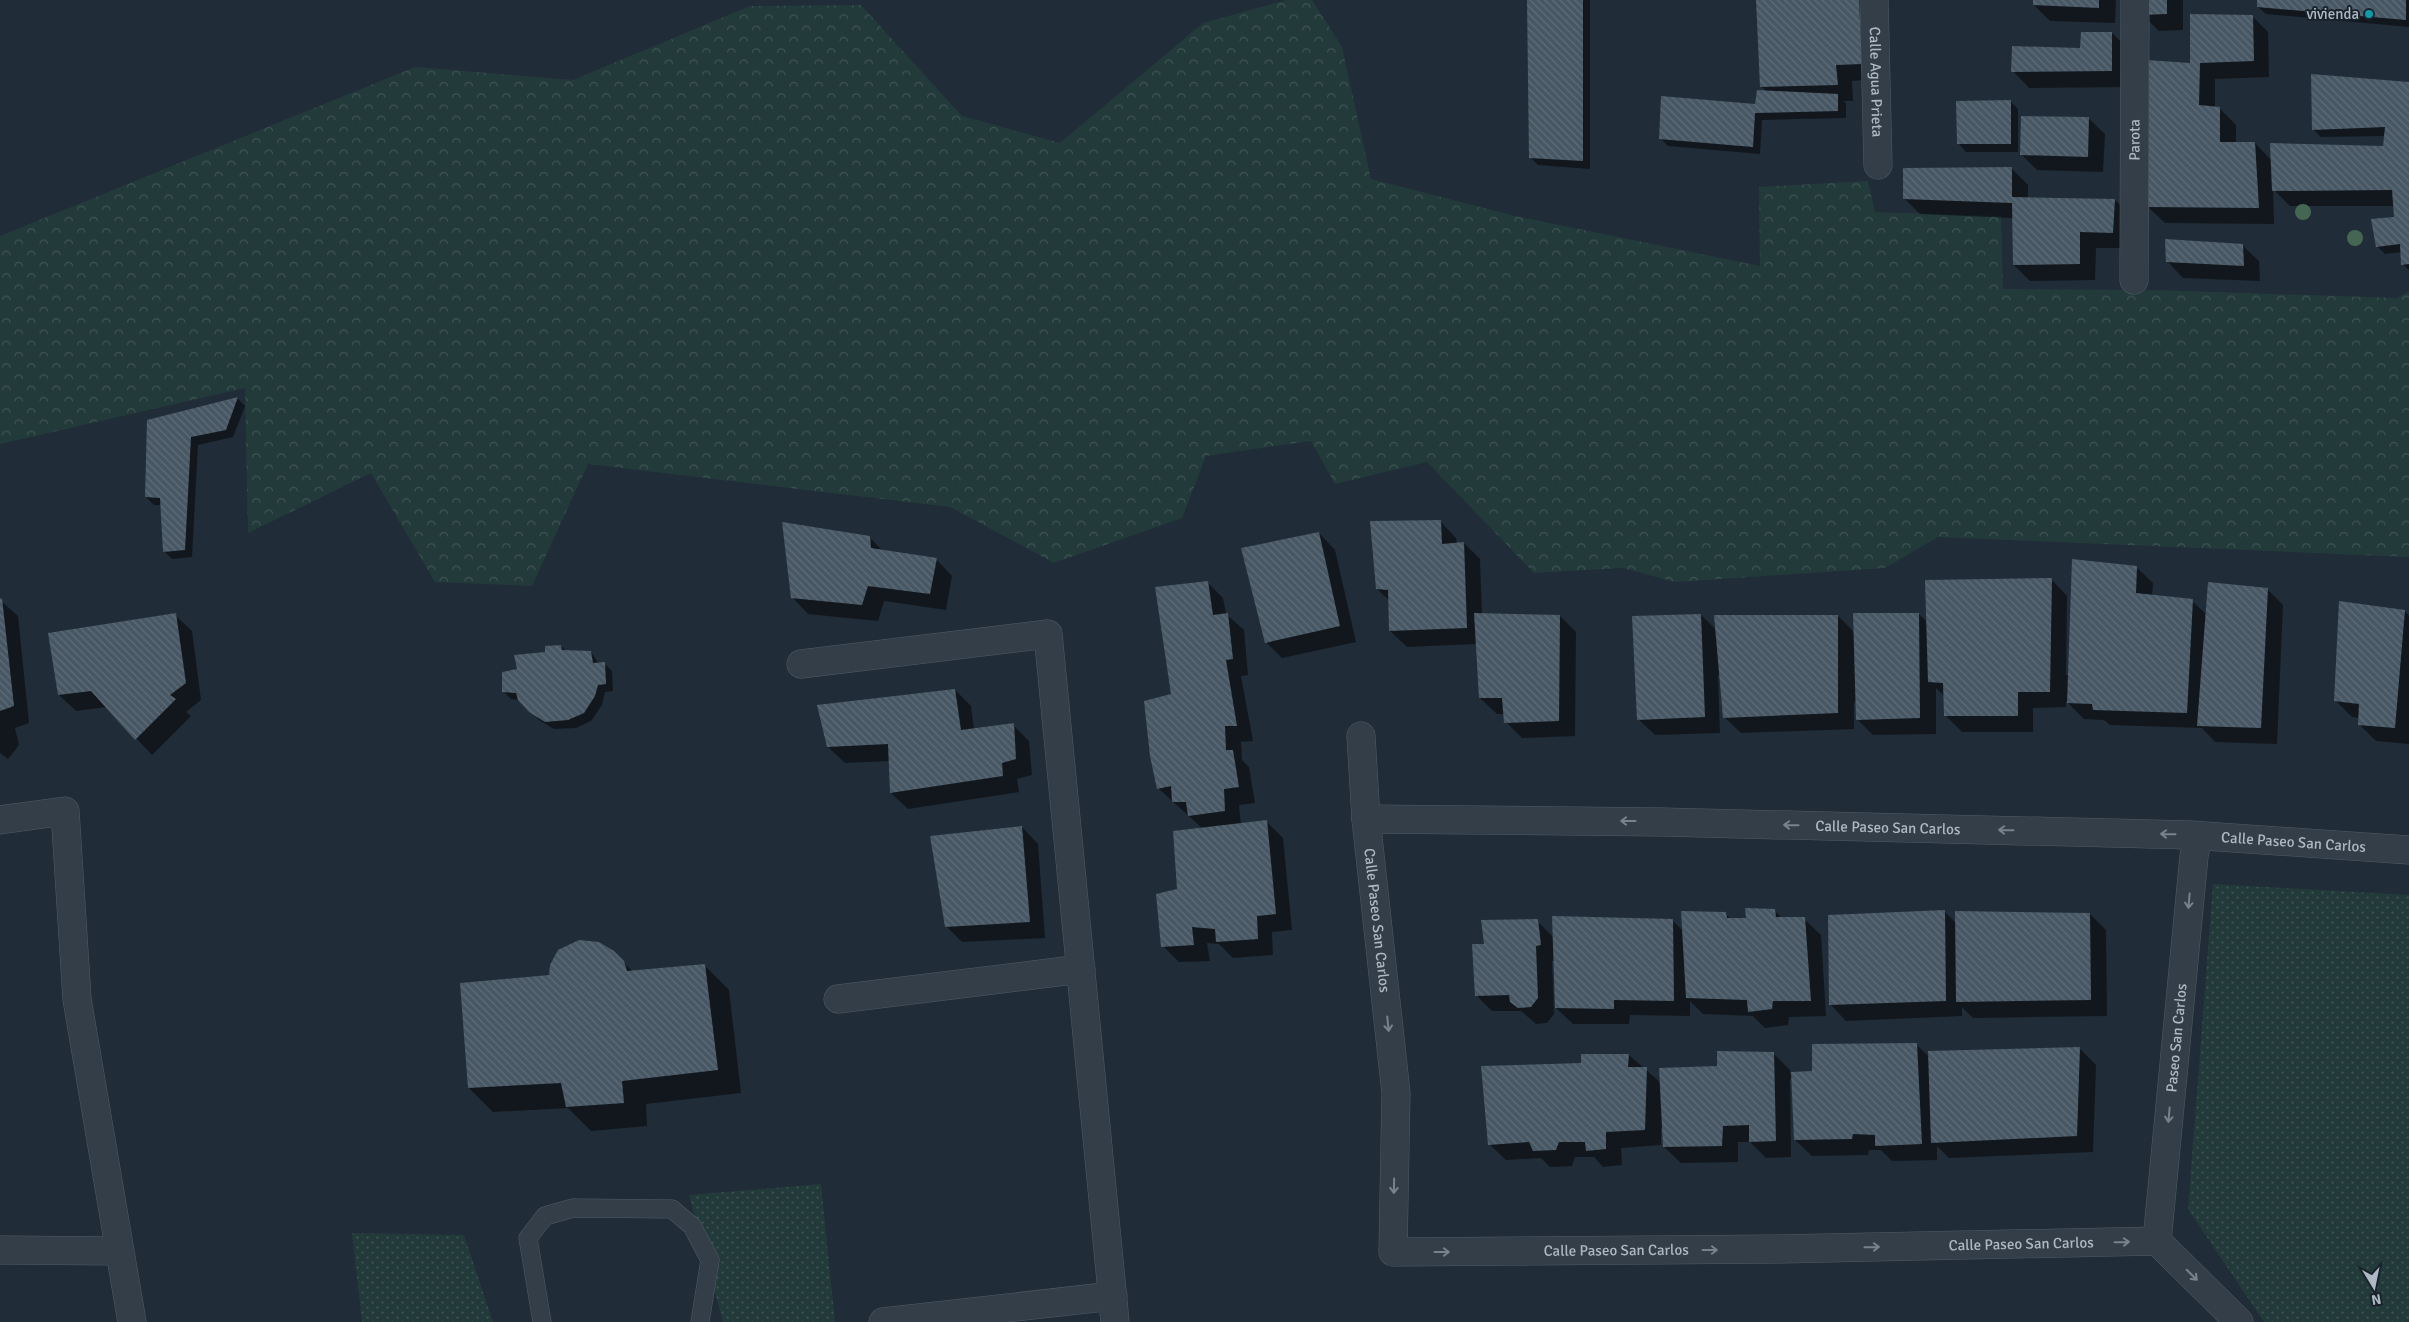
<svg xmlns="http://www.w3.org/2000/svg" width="2409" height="1322" font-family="Signika,sans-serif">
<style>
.grass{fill:url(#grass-dots)}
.park{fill:url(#park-crowns)}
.shadow{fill:#0007}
.building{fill:url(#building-back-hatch)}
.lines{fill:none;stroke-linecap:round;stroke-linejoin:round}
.lane-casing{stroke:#515c66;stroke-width:19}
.street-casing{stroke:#515c66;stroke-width:29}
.lane{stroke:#343e48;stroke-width:18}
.street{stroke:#343e48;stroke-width:28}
.tree{fill:#466654}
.oneway{stroke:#77828d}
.culture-dot{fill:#0f9aa8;stroke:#19232c;stroke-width:2}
.labels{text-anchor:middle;stroke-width:4;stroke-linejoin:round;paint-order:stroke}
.poi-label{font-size:15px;fill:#aeb9c5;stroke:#19232c;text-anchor:end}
.street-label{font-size:15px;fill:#aeb9c5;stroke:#19232c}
</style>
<defs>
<pattern id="grass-dots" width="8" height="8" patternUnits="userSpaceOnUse" patternTransform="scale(1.25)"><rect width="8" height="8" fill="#233a3a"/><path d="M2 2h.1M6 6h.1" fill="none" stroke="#405455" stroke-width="1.8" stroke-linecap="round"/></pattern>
<pattern id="park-crowns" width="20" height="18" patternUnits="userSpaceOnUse" patternTransform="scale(1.25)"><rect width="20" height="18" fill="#233a3a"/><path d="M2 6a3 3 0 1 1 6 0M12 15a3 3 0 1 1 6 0" fill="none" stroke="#405455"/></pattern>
<pattern id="building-back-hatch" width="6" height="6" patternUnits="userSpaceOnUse" patternTransform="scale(1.25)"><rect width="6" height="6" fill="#485764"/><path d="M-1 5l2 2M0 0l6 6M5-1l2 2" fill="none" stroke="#606d79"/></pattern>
</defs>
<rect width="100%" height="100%" fill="#202c37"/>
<path class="grass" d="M2213,884L2409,895V1322H2264L2188,1209Z
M821,1184L835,1322H723L689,1195Z
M352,1233L464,1235L493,1322H362Z"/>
<path class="park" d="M1286,0H1312L1342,47L1371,179L1515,216L1760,266L1759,187L1868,181L1875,212L2001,216L2003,289L2156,290L2397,298L2409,291V557L1938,537L1885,568L1675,582L1623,568L1534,573L1427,462L1335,484L1311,441L1206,456L1182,518L1054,563L950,507L588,464L532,586L435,582L371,473L248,533L245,388L0,444V236L415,67L573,80L750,6L861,5L962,116L1060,143L1203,23Z"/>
<path class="shadow" d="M1528,0H1590V169L1538,165L1530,157Z
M1758,0H1867L1877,79L1852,81L1853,101H1843L1846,103V118L1762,120L1760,154L1668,146L1660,138L1757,105L1767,92L1761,86Z
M2034,0H2116L2115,23L2050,21L2034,5Z
M2142,0H2183V30L2159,31L2142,14Z
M2258,0H2409V27L2266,14L2258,7Z
M2252,16L2268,32L2269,77L2215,79V108H2219L2236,125V143H2255L2272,161L2384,148L2386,136L2321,137L2313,129L2409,83V270L2403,264L2402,252L2385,254L2377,246L2396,218L2395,206H2290L2273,189L2274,224L2165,223L2148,207L2191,64Z
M2112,33L2128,49V87L2029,88L2013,71L2081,49Z
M2010,101L2018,109V152H1966L1959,144Z
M2088,118L2105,134L2103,172L2037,170L2021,154Z
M2012,169L2028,185V199L2115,200L2131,216L2129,248H2096L2095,280L2030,281L2014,265L2013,218L1920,214L1904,198Z
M2242,245L2259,261L2260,281L2183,278L2167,261Z
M237,398L245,406L233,437L198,445L192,557L172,559L164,551L162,505H154L146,497L148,421Z
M1440,521L1456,538L1457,544L1464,543L1480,559L1482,614L1560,616L1576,632L1575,736L1522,738L1506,722L1505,714H1497L1480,698L1477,644L1407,647L1390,631V601L1377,589Z
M1319,533L1335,550L1356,642L1282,658L1266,642Z
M870,538L884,552L936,559L952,576L946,610L884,601L878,621L808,614L792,597Z
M2136,567L2153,583L2152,596L2192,601L2207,615L2267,589L2283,605L2277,744L2215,742L2202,728L2110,725L2104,720L2084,719L2066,701V707L2033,708V732H1962L1946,716L1945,697L1936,688V734L1873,735L1857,719V702H1854V729L1741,733L1724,717L1721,674L1718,675L1720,733L1655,735L1638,719L1701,615L1717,631L1838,616L1855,633L1919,614L1928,623L2051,579L2067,596L2066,675H2069Z
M1207,582L1223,598L1226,614L1244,630L1248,675L1241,676L1253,741L1241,742L1242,760L1249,767L1255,803L1239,805L1241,825L1267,822L1283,838L1292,930L1272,932L1273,955L1233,958L1219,944L1207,943L1210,961L1179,962L1163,946L1178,890L1203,829L1158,788L1172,695Z
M0,600L18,616L29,723L15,728L19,745L8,759L0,753Z
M2405,611L2409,616V744L2376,741L2359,724L2360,718L2352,717L2336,701Z
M175,615L192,631L201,700L186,712L191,716L152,755L107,707L76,711L59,695L50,634Z
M561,646L567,652H591L599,664L604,663L612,671L613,691L605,692L602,705L591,721L576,728L554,729L539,720L519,700L511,699L503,691L518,670Z
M955,690L971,706L974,730L1013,725L1029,741L1032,775L1017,779L1019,792L908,809L891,793L890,761L845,763L828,747Z
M1022,827L1038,844L1045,938L962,942L946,926Z
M1774,910L1782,918L1804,919L1821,935L1826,1016L1789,1017L1788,1025L1765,1028L1753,1016L1703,1014L1690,1001V1016L1630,1015L1629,1024H1573L1556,1008L1555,961H1552L1554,1014L1547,1023L1536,1024L1521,1011H1492L1476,995L1486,945L1537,921L1554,938L1672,920L1683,931L1725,913L1732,920L1747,919Z
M1944,911L1956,923L2090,914L2106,930L2107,1016L1973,1018L1962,1007V1016L1846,1021L1830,1004Z
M613,952L633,972L705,966L729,990L741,1093L646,1104L647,1126L591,1131L568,1108L493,1112L469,1088L550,977Z
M1916,1044L1929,1057L2080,1049L2096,1065L2093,1152L1949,1158L1937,1146V1160L1892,1161L1881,1150H1869L1868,1155L1812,1156L1795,1140L1793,1079H1790L1791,1157L1766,1158L1750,1142H1738V1162L1681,1163L1664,1147L1663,1128H1661V1145L1621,1148L1622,1165L1603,1167L1594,1157H1575L1572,1166L1550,1167L1541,1158L1506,1160L1489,1144L1582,1064L1629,1055L1661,1083L1774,1054L1790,1070V1074L1814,1072Z"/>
<path class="building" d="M1527,0H1583V161L1529,158Z
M1756,0H1859L1862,64L1836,65L1838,85L1760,87Z
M2033,0H2099V8L2033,5Z
M2141,0H2167V14L2141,15Z
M2257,0H2406V20L2257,7Z
M2190,14L2253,15L2254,61L2200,63L2199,105L2220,107V142H2255L2259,208L2147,207L2146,60L2190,63Z
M2081,32H2112V71L2011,72L2012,46L2080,48Z
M2311,74L2409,82V264L2401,265L2400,244L2376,247L2371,219L2394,217L2392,190L2272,191L2270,143L2383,146L2385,127L2312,130Z
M1757,90L1838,94V111L1755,113L1753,147L1659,139L1661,96L1755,104Z
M2011,100V144H1957L1956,101Z
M2021,116L2089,117L2088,157L2020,155Z
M2012,167V197L2115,199L2113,233L2080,232V264L2013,265L2012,203L1903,199V168Z
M2165,239L2243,244L2244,266L2166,262Z
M238,397L226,430L191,437L185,550L163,552L160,498L145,497L147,420Z
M1441,520L1442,544L1464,542L1467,628L1389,631L1388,590L1376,589L1370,521Z
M782,522L870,536L871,548L937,558L930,594L868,586L862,605L791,598Z
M1319,532L1340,626L1265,643L1241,548Z
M2072,559L2137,566L2136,593L2193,599L2187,713L2093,710L2092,704L2067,703Z
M2052,578L2050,692H2018V716H1944L1943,683L1928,682L1925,580Z
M1208,581L1213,615L1228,613L1233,659L1226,660L1237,726H1225L1226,750H1233L1239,787L1224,789L1225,811L1188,816L1186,802H1172L1171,786L1157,789L1150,756L1144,701L1171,694L1155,587Z
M2208,582L2268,588L2261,728L2197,726Z
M2,598L14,706L0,711V599Z
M2339,601L2405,610L2395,728L2358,725L2359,704L2334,701Z
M176,613L186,683L170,695L176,699L135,740L91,691L58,695L48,633Z
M1474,613L1560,615L1559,721L1504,723L1502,698H1479Z
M1853,613H1919L1920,718L1856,720Z
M1701,614L1705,717L1637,720L1632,616Z
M1714,615H1838V713L1723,718Z
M561,645L562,650L591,651L593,663L605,662L606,684L598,685L595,696L584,713L568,720L545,722L529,712L518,700L516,693L502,692V672L517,669L514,655L545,652V646Z
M955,689L961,730L1014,723L1016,759L1002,763L1003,776L890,793L888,744L827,747L817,705Z
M1267,820L1276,914L1257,916L1258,939L1216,942L1215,929L1192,927L1194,945L1161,947L1156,894L1177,889L1173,831Z
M1022,826L1030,922L945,927L930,836Z
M1745,908L1775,909L1776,917H1805L1811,1001H1773L1772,1009L1748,1012L1747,1000L1686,998L1681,911L1726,912L1727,918H1746Z
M1945,910L1946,1001L1829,1005L1828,915Z
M1955,911L2090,913L2091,1000L1956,1002Z
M1552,916L1673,919L1674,1001L1614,1000V1009L1555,1008Z
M1538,919L1541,945L1536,946L1538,998L1531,1007L1518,1008L1510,1002L1509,995L1475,996L1472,944H1484L1481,920Z
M579,940L599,942L614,951L624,961L627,971L705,964L718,1070L622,1081L624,1103L566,1107L561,1083L468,1088L460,983L549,975L550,965L558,950Z
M1917,1043L1922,1144L1875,1146V1135L1853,1134L1852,1139L1794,1140L1791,1072L1812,1071V1044Z
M2080,1047L2077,1136L1931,1143L1928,1051Z
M1717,1051L1774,1052L1776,1141L1749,1142V1125L1723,1126L1722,1146L1663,1147L1659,1068L1717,1066Z
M1581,1054H1629L1628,1067H1647L1645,1130L1606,1132V1149L1586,1151L1585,1142H1559L1556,1150L1533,1151L1529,1142L1488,1145L1481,1066L1581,1063Z"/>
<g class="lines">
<g class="lane-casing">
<path id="lane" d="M542,1322L528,1238L545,1216L573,1208L672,1209L692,1226L710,1260L700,1322"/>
</g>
<g class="street-casing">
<g id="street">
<path id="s1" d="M1874,0L1878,165"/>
<path id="s2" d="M2134,280L2135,0"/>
<path d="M801,664L1048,634L1115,1322"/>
<path id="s3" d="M1361,736L1366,819L1396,1093L1393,1252L1781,1249L2157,1241L2239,1322"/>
<path id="s4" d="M1366,819L1662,822L2190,835L2409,850"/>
<path d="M0,820L65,811L77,999L132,1322"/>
<path d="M838,999L1081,969"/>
<path id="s5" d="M2157,1241L2194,856L2198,836"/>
<path d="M0,1250L119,1251"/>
<path d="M883,1322L1113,1296"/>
</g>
</g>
<use href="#lane" class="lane"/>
<use href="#street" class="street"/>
</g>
<g class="tree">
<circle cx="2303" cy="212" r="8"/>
<circle cx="2355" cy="238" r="8"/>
</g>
<defs><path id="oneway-shaft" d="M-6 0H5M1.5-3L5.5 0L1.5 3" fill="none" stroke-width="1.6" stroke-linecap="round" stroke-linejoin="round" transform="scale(1.25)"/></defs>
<g class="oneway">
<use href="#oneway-shaft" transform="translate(1628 821) rotate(-180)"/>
<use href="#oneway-shaft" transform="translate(1791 825) rotate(-179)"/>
<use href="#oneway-shaft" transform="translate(2006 830) rotate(-179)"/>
<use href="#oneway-shaft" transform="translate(2168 834) rotate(-179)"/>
<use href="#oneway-shaft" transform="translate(2189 901) rotate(95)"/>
<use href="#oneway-shaft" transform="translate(1388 1024) rotate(84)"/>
<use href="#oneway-shaft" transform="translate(2169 1115) rotate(95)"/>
<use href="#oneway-shaft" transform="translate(1394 1186) rotate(91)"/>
<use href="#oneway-shaft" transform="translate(2122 1242) rotate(-1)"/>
<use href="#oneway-shaft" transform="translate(1872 1247) rotate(-1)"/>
<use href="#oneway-shaft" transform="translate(1710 1250)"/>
<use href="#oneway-shaft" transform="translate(1442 1252)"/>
<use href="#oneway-shaft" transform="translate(2192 1275) rotate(45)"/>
</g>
<circle class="culture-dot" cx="2369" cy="14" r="5"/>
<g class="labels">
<g class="poi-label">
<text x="2359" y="19">vivienda</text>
</g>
<g class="street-label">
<text dy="5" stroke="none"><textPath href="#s1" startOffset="82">Calle Agua Prieta</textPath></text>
<text dy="5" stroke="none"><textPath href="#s2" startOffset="140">Parota</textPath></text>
<text dy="5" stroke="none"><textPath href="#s4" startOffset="522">Calle Paseo San Carlos</textPath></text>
<text dy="5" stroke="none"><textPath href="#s4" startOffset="928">Calle Paseo San Carlos</textPath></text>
<text dy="5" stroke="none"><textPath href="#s3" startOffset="185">Calle Paseo San Carlos</textPath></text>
<text dy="5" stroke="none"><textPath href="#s5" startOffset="204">Paseo San Carlos</textPath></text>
<text dy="5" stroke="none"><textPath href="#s3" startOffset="1146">Calle Paseo San Carlos</textPath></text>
<text dy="5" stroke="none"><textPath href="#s3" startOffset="741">Calle Paseo San Carlos</textPath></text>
</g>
</g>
<g transform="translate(2374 1287) rotate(170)" stroke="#19232c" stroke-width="4" paint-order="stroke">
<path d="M0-4L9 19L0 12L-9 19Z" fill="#aeb9c5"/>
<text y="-8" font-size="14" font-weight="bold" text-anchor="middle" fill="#aeb9c5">N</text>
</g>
</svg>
